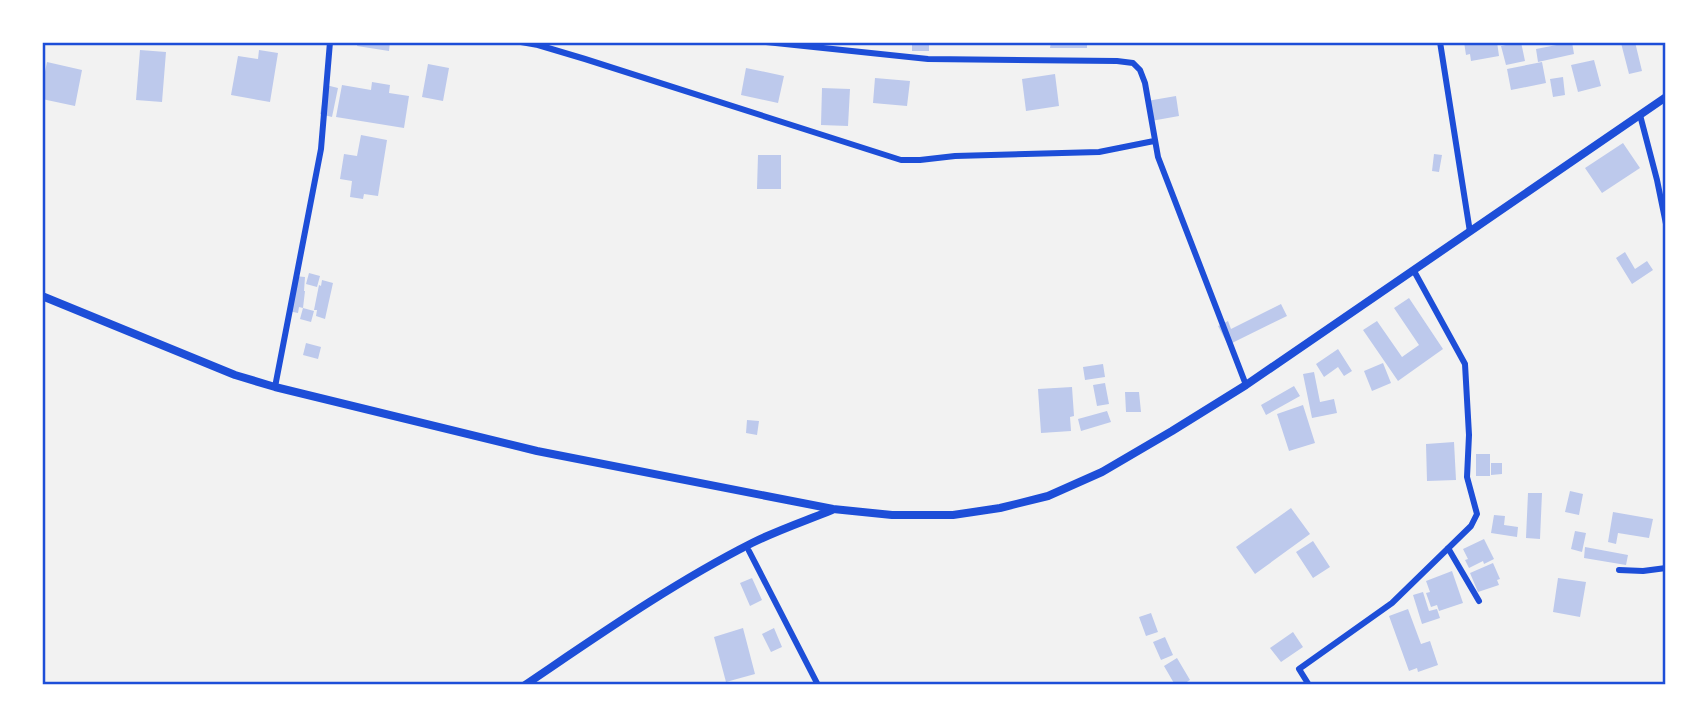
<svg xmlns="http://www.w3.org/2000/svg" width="1708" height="727" font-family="'IBM Plex Sans',sans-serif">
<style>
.building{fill:#bdc9ec}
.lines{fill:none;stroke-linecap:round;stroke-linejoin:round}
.minor{stroke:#1d4ed8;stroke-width:6}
.tertiary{stroke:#1d4ed8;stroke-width:8}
.neatline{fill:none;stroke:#1d4ed8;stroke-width:2.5}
</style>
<rect width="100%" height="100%" fill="#f2f2f2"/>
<path class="building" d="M358,42H390L389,51L357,46Z
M912,42H929V51H912Z
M1051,42H1087V48H1050Z
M1464,42H1497L1499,56L1471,61L1470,54L1466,55Z
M1521,42L1525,61L1506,65L1501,46Z
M1572,42L1574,54L1538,62L1536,49Z
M1626,42H1635L1642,71L1629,74L1621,43Z
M140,50L166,52L162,102L136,100Z
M259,50L278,53L270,102L231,95L238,56L258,59Z
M1594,60L1601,86L1578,92L1571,65Z
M47,62L82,70L75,106L42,99V86Z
M1542,62L1546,83L1511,90L1507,69Z
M428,64L449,68L443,101L422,97Z
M746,68L784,76L778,103L741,95Z
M1055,74L1059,106L1026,111L1022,79Z
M1563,77L1565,95L1553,97L1550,79Z
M875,78L910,81L907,106L873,103Z
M372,82L390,85L389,93L409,96L404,128L336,117L342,85L371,90Z
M326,85L338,88L332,117L320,114Z
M822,88L850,89L848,126L821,125Z
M1176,96L1179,116L1151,121L1147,101Z
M361,135L387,140L378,196L364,194L363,199L350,197L352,181L340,179L344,154L357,156Z
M1623,143L1640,168L1602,193L1585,168Z
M1434,154L1442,155L1439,172L1432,171Z
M758,155H781V189H757Z
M1625,252L1635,269L1647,261L1653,270L1632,284L1616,258Z
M309,273L320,276L317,287L306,284Z
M294,276L305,277L304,291H305L303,308L299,307L298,313L288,311Z
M322,280L333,283L325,319L316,316L317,310H314L319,285L321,286Z
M1409,298L1443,349L1398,381L1363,330L1377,321L1402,357L1419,345L1394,308Z
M1281,304L1287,316L1228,345L1218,326L1228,321L1231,329Z
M303,308L314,311L311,322L300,319Z
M306,343L321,347L318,359L303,355Z
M1338,349L1352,371L1344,376L1338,367L1324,377L1316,364Z
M1383,363L1391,383L1372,391L1364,371Z
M1103,364L1105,377L1085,380L1083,367Z
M1314,372L1320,402L1334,399L1337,413L1312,418L1303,374Z
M1105,383L1109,404L1097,406L1093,385Z
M1294,386L1300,396L1266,415L1261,405Z
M1072,387L1074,416L1070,417L1071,431L1041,433L1038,389Z
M1125,392H1139L1141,412H1126Z
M1303,405L1315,443L1289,451L1277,414Z
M1107,411L1111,422L1081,431L1078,419Z
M747,420L759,421L757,435L746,433Z
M1454,442L1456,480L1427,481L1426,444Z
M1476,454H1490V476H1476Z
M1491,463H1502V474L1491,475Z
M1570,491L1583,494L1579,515L1565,512Z
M1528,493H1542L1540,539L1526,538Z
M1291,508L1310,534L1255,574L1236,547Z
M1613,512L1653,519L1649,538L1618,533L1616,544L1608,542Z
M1494,515L1505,516L1504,525L1518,527L1517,537L1491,533Z
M1575,531L1586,533L1582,552L1571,549Z
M1484,539L1494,559L1484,564L1483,561L1469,568L1465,560L1468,559L1463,549Z
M1313,541L1330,567L1313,578L1296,552Z
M1585,547L1628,555L1626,565L1584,558Z
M1493,563L1500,579L1497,580L1499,585L1478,592L1470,573Z
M1452,571L1463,603L1439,611L1437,605L1431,607L1426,593L1430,592L1426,581Z
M752,578L762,600L750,606L740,583Z
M1558,578L1586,582L1580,617L1553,612Z
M1423,592L1429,611L1437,609L1440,618L1422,624L1413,595Z
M1408,609L1421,644L1430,641L1438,665L1418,672L1417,668L1409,671L1389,616Z
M1151,613L1158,632L1146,636L1139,617Z
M743,628L755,674L726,682L714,637Z
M774,628L782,647L771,652L762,634Z
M1293,632L1303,647L1281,662L1270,648Z
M1165,637L1173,655L1161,660L1153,642Z
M1177,658L1190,680L1182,685H1175L1164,666Z"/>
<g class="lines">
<path class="minor" d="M521,42L538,45L585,59L901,160H920L955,156L1099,152L1154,141
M766,42L928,59L1117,61L1133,63L1140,70L1145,83L1158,157L1246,385
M1440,42L1470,232
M1640,115L1657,180L1666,224
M275,387L321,149L330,42
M1448,548L1479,601
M749,551L818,685
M1619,570L1643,571L1666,568
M1309,685L1299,669L1392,603L1471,526L1477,514L1467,477L1469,435L1465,364L1414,271"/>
<path class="tertiary" d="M42,296L235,375L275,387L537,451L833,509L892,515H953L1000,508L1048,496L1102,472L1172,431L1246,385L1666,97
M525,685C599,635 673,583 752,543C778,530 805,521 832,510"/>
</g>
<rect width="1708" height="727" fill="none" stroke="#ffffff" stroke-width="88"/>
<rect x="44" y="44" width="1620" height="639" class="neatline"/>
</svg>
